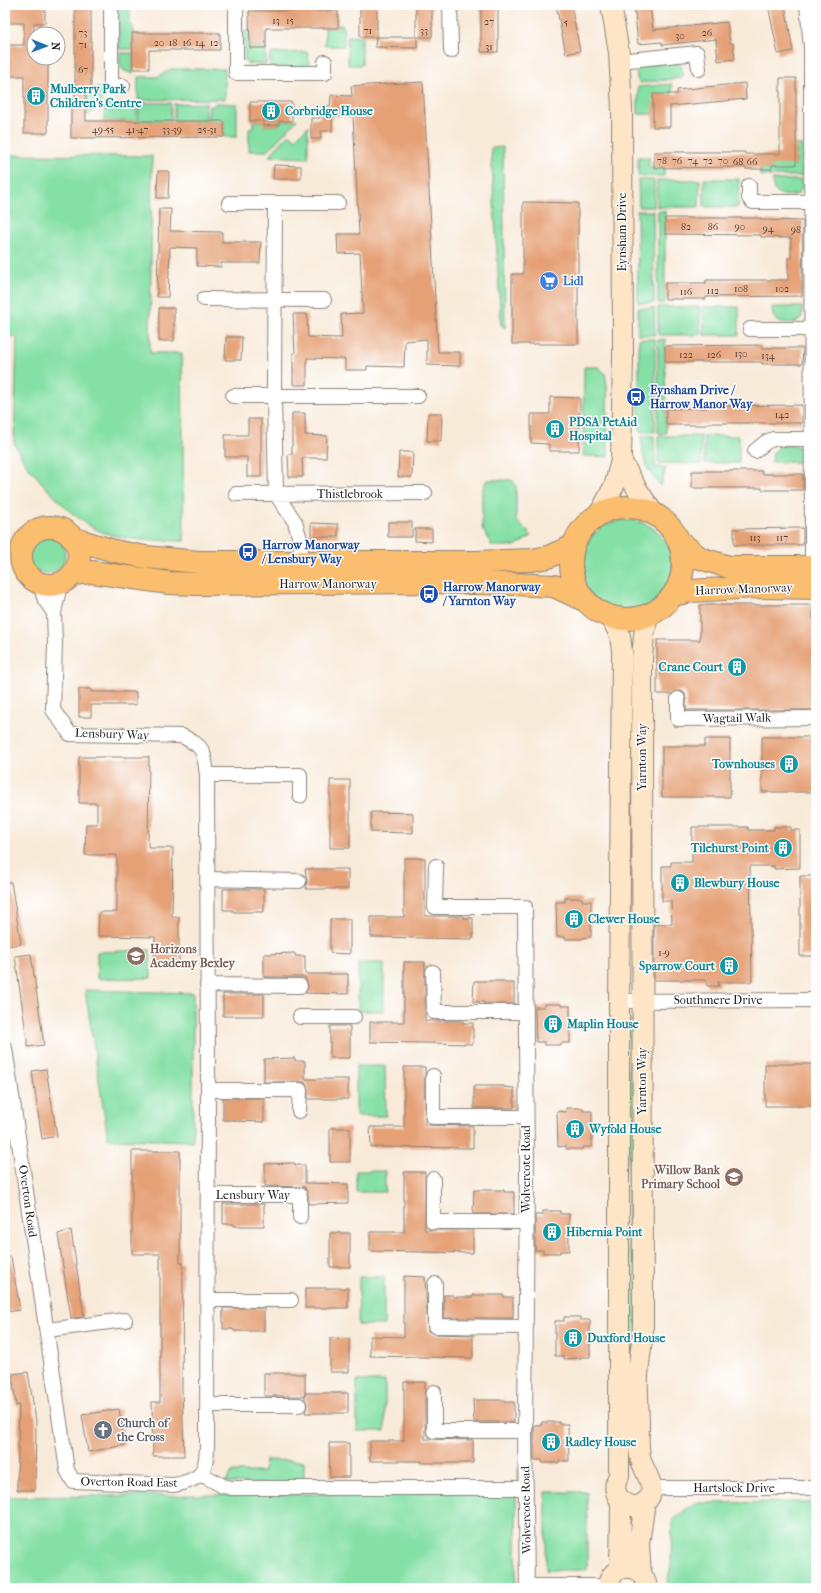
<svg xmlns="http://www.w3.org/2000/svg" width="821" height="1593" font-family="'IM FELL French Canon',serif">
<style>
.green{fill:#85e0a6;stroke:#507e61}
.building{fill:#e5a076}
.lines{fill:none;stroke-linecap:round;stroke-linejoin:round}
.street-casing{stroke:#8a837a;stroke-width:16}
.secondary-casing{stroke:#8a837a;stroke-width:22}
.primary-casing{stroke:#8a837a;stroke-width:24}
.street{stroke:#fff;stroke-width:14}
.secondary{stroke:#fde5c5;stroke-width:20}
.primary{stroke:#fbbd6e;stroke-width:22}
.labels{text-anchor:middle;stroke-width:3;stroke-linejoin:round;paint-order:stroke}
.number-label{font-size:10px;fill:#4e3d32}
.culture-label{font-size:12px;font-weight:bold;fill:#0d838f;stroke:#fff;text-anchor:start}
.street-label{font-size:12px;fill:#1c1c1c;stroke:#fff}
.shop-label{font-size:12px;font-weight:bold;fill:#366cbe;stroke:#fff;text-anchor:start}
.transit-label{font-size:12px;font-weight:bold;fill:#164399;stroke:#fff;text-anchor:start}
.education-label{font-size:12px;font-weight:bold;fill:#785e54;stroke:#fff;text-anchor:start}
.worship-label{font-size:12px;font-weight:bold;fill:#5b616d;stroke:#fff;text-anchor:start}
</style>
<rect width="100%" height="100%" fill="#fff"/>
<filter id="ink" filterUnits="userSpaceOnUse"><feTurbulence type="fractalNoise" baseFrequency=".025" numOctaves="2"/><feDisplacementMap in="SourceGraphic" scale="8" xChannelSelector="R" yChannelSelector="G"/><feConvolveMatrix kernelMatrix="1 2 1 2 8 2 1 2 1" color-interpolation-filters="sRGB"/></filter>
<filter id="wash" filterUnits="userSpaceOnUse"><feTurbulence type="fractalNoise" baseFrequency=".012" numOctaves="4" result="noise"/><feDisplacementMap in="SourceGraphic" scale="16" xChannelSelector="R" yChannelSelector="G"/><feGaussianBlur stdDeviation="0.9" result="paint"/><feColorMatrix in="noise" values="0 0 0 0 0 0 0 0 0 0 0 0 0 0 0 0 0 1.4 0 .05"/><feComposite in="paint" operator="in"/></filter>
<g filter="url(#wash)">
<rect width="100%" height="100%" fill="#f8ead9"/>
<path class="green" d="M119,5H129L131,26H133L132,49H119Z
M338,25H343L344,46H325V28H338Z
M244,30H249L250,32V48H266V64H248L245,61Z
M347,36L362,37V65H348Z
M308,52L309,68L270,67V57L272,53Z
M120,53H133V74C118,69 120,68 120,53Z
M669,63L679,64L681,66L683,76L681,78L640,83L638,81C636,75 635,70 641,66Z
M171,69H225V99L138,100V77H157Z
M672,84V94L653,114H638V87Z
M86,88H102L101,106L86,116Z
M139,103H171V121H139Z
M206,103V121H174V104Z
M215,103L237,104V137H224V121H208L209,106H214Z
M104,104H137V121H104Z
M292,119L297,120L267,151H249V129H254L253,121H263L264,126L279,125V121H291Z
M308,126V158L269,156L289,134L295,139Z
M796,145H802V176H760V169H772V163L796,165Z
M503,147L505,328L501,325L491,148Z
M5,155L152,156L150,353H182L184,541C156,540 119,542 94,528C75,518 57,500 43,484C32,471 20,459 14,442L17,337L5,336Z
M638,157H649V168H664V176H638Z
M704,179H739L738,207H704Z
M638,180H654V207H639Z
M657,180H700L699,207H657Z
M772,180H801L802,188L798,194C790,196 781,197 774,190Z
M637,211H653L654,303H638Z
M658,211H665V303H658Z
M658,307H700V335H658Z
M703,307H739V335H704Z
M772,307H802V317L795,323L779,322L773,316Z
M638,308H654L655,335H638Z
M639,339H655V432H641L639,423Z
M665,339L666,433H658V340Z
M584,367H599L605,374L607,385L608,457L583,456Z
M642,436H654L655,467H666L661,486C645,470 642,458 642,436Z
M658,436H701V464L658,463Z
M704,436H739V463H704Z
M781,445H794L803,449V462H772L773,453Z
M487,480H512L516,486V520L532,536L515,546H492L482,528V490Z
M581 566a46 46 0 1 1 92 0a46 46 0 1 1-92 0Z
M27 554a19 19 0 1 1 38 0a19 19 0 1 1-38 0Z
M150,950L151,978L97,979V952Z
M358,963H384V1011H358Z
M85,990L193,993V1141L108,1139Z
M629,1020H635L637,1463L627,1464Z
M356,1066H385L386,1116H356Z
M356,1171H385V1192H356Z
M359,1277H384V1325H358Z
M357,1381H385V1431H357Z
M265,1460L304,1461V1484L225,1483L233,1472H264Z
M516,1492V1588H5V1497Z
M546,1492H587V1570H546Z
M816,1502V1588H666L671,1565L672,1521L694,1503Z"/>
<g id="blocks">
<path class="building" d="M5,5H45V23H34V58H48V133H24V76H5V45H24V23H5Z
M75,5H91V88H86V121H224V137L71,138V100H75Z
M360,5H377V37H360Z
M416,5H432V37H417V48L375,47L376,37H416Z
M481,5H498V52H481Z
M556,5H571L580,51L566,54Z
M634,5H650L653,30L727,22L730,43H733L735,59L718,61L716,39L662,45V42L638,44Z
M768,5H785L793,51L778,54Z
M249,11H338V28H266V48H250Z
M132,33H220V50H149V69H133Z
M780,78H796V165H772V169H745V167L654,168V152H745V154H780Z
M423,82L438,352H460V366L427,365V339L405,341L404,367L367,366V370H345V359L307,358V385H293V353H295L293,314H307L308,337L342,338L341,314L363,313L360,253L338,254L337,234H359L353,116H332V131H321V139H311V118H320V106H330L331,95L352,96L351,86Z
M745,83L746,99L670,106V127H653V94H678L677,90Z
M250,102H292V121H279V125L263,126V121H250Z
M274,165L301,166V179H273Z
M158,171H169L168,198H157Z
M523,202L578,203V344H512V274H523Z
M159,209H171L170,231L222,232V242H261L260,263H221V267L197,266V248L170,247L168,297H157Z
M665,218H761V220L803,221L802,296L706,297V299H665V283H706V280H788V258H791V238L761,237V235L665,234Z
M159,308H174V341H159Z
M226,337H242L241,360H225Z
M761,345L762,348H803L802,364H762V362H665V346Z
M550,397L580,398L579,451H549V444L531,443V414H550Z
M802,405V423H707V425H666V409L707,408V406Z
M292,413H305V435L327,436L326,458H302L303,477H289L288,454H292Z
M428,413H442L441,441H427Z
M248,419H261V477H247V457H225V435H248Z
M399,452H413L412,477H398Z
M692,471H762V474H803V490H762V488H692Z
M388,522H412V537H388Z
M311,523L338,524V537H311Z
M803,528V545H734V529Z
M415,529H432V542L415,541Z
M700,605H813V620H816V710H686V699L685,694L682,691H678L672,694H657V640H700Z
M79,689H91V692H136V705H91V717H79Z
M762,737H816V792H762Z
M705,739H730V797H662V746H705Z
M79,757H149L148,848H173L172,917H179V962H155V937L98,936L99,912H117V855H85L86,824H97V803H79Z
M330,780H350V848H330Z
M371,812L413,813V833L371,832Z
M692,827H748V830H774V827H791V830H800V868L774,869V866H750L752,982H718L719,986H707L706,980H654V924H672L671,901H662V866H671V862H692Z
M404,858H425V916H463V918H473V939L371,937V917H404Z
M305,869H348V889H306L307,881Z
M800,876H816V956H800Z
M11,882L21,944L6,946L5,883Z
M223,889H264V912H233V910H223Z
M565,898H582V901H591V937L582,938V939H565V937H557L556,902H565Z
M330,919H350V954L330,953Z
M295,953V956H305V974H348V994L305,993L308,986L305,977H264V954Z
M31,954L44,1045L28,1047L15,956Z
M404,962H425V1021H463V1023H473V1044L370,1042V1022H404Z
M474,981H504V983H514V1004H484V1002H473Z
M223,994H264V1016H223Z
M544,1004H561V1006H570V1043H561V1045H544V1042H536L535,1007H544Z
M330,1026H350V1058H330Z
M295,1058V1061H305V1079H348V1099H308V1090L305,1082H264V1059Z
M765,1064H816V1106H765Z
M404,1067H425V1125L473,1126V1148L371,1147L370,1127H404Z
M46,1069L57,1136L42,1139L32,1071Z
M474,1086H504V1087L514,1088V1108H474Z
M223,1098H264V1122L234,1121V1120H223Z
M566,1108H583V1111H592V1147H583V1149H566V1146L558,1147L557,1111L566,1112Z
M330,1128H350V1162H330Z
M132,1151H180V1263H183L182,1388L184,1456H153L152,1402H160V1254H132Z
M295,1163V1165H305V1183L348,1184V1203L308,1204V1195L305,1187L265,1186V1164Z
M404,1172H425V1230H473V1253L370,1251V1232H404Z
M474,1190H504V1192H514V1214H473Z
M223,1204H264V1226H234V1224H223Z
M543,1211H560V1214H569V1251H560V1253H543V1250H535V1215H543Z
M71,1230L84,1317L71,1318L58,1234Z
M330,1233H350V1267H330Z
M5,1257H11L20,1310L6,1312Z
M404,1276L425,1277L428,1331L435,1334L473,1335V1358L370,1356V1336L404,1337Z
M305,1288H348V1308H305Z
M444,1295H453V1297H473V1295H504V1297H513V1318H444Z
M223,1308H264V1331H234L233,1329H223Z
M564,1317H580V1320H590V1357H581V1358L564,1359V1356H555V1321H564Z
M330,1338L349,1339V1372H330Z
M28,1372L36,1421L35,1490H17L19,1405L16,1406L12,1374Z
M264,1373H295V1374H305V1396H264Z
M404,1382H425V1439L473,1440V1463H422V1461H370V1441H404Z
M305,1393H348V1413H305L307,1405L305,1399Z
M473,1400H504V1402H514V1422H474Z
M119,1409L125,1445L88,1452L82,1415Z
M542,1422H559V1424H568L569,1461H559V1463H542V1460H534V1425H542Z
M329,1443H349V1477H330Z"/>
</g>
</g>
<g filter="url(#ink)">
<use href="#blocks" fill-opacity="0" stroke="#8a837a" stroke-width="1"/>
<g class="lines">
<g class="street-casing">
<path id="street" d="M111,5V86H123
M236,5V73H325V62
M450,5L451,51
M807,5L811,47L812,567
M620,61L697,53L699,69
M749,186V198L753,202H811
M229,203H275
M204,299L324,300
M750,329H811
M233,396H418
M755,451L766,442L773,439H811
M236,494L425,493
M301,561V543L295,522L276,494L274,396L275,203H338
M40,584L45,600L54,613
M678,699V719L816,718
M207,775H300V796
M436,866L435,907H525L527,1170L525,1431L527,1588
M207,879L299,881
M433,972L434,1012H526
M207,985L300,986
M619,1001L816,1000
M300,1017H354
M5,1048L67,1470L73,1481L174,1485C200,1480 206,1474 207,1448L208,1090L207,775C204,750 204,747 182,736L70,734L53,710L55,643L54,613L60,584
M433,1076V1117H526
M208,1090H300L299,1111
M433,1179V1222H527
M208,1195H300V1217
M435,1284V1326L526,1327
M208,1300H291
M47,1330L125,1320
M434,1392V1431H525
M207,1405H299
M201,1474L223,1486L232,1488H526
M652,1488H816
M527,1586H608"/>
</g>
<g class="secondary-casing">
<path id="secondary" d="M621,460L637,489L654,514
M601,511L615,484L621,460L623,357L622,110L619,53L611,5
M612,619L620,636L622,651L619,1001V1476C604,1500 639,1518 650,1496C656,1484 642,1469 640,1456C638,1446 639,1435 639,1425C639,1409 637,1392 638,1376C639,1362 641,1348 643,1333L642,659L644,635L648,616
M620,1569L621,1501
M641,1573L639,1544L645,1502
M608,1588C609,1561 644,1561 647,1588"/>
</g>
<g class="primary-casing">
<path id="primary" d="M571 563a56 56 0 1 1 112 0a56 56 0 1 1-112 0Z
M21 556a29 29 0 1 1 58 0a29 29 0 1 1-58 0Z
M72,538L114,551L146,557L199,562H475L532,560L548,557L573,546
M680,542L700,558L729,567H816
M73,574L92,572L169,583L197,584L430,582L514,584L554,586L582,599
M673,595L691,591L755,587L816,588"/>
</g>
<use href="#street" class="street"/>
<use href="#secondary" class="secondary"/>
<use href="#primary" class="primary"/>
</g>
</g>
<defs>
<g id="building-disc" transform="scale(1)"><circle r="9.5" fill="#0f9aa8" stroke="#fff"/><path d="M-4-6H4V6H1V3H-1V6H-4ZM-2.5-4.3h1.7v1.8h-1.7ZM.8-4.3h1.7v1.8H.8ZM-2.5-1h1.7V.8h-1.7ZM.8-1h1.7V.8H.8Z" fill="#fff"/></g>
<g id="supermarket-disc" transform="scale(1)"><circle r="9.5" fill="#3f7fe0" stroke="#fff"/><path d="M-6-5.5h2.5l.6 2H6L4.5 2H-2.5L-4.4-4H-6ZM-1.5 3.2a1.3 1.3 0 1 0 .1 0ZM3 3.2a1.3 1.3 0 1 0 .1 0Z" fill="#fff"/></g>
<g id="bus-disc" transform="scale(1)"><circle r="9.5" fill="#1a4fb4" stroke="#fff"/><path d="M-5-6H5V4H4V6H2V4H-2V6H-4V4H-5ZM-3.5-4V0h7V-4ZM-3.5 1.2v1.5H-2V1.2ZM2 1.2v1.5H3.5V1.2Z" fill="#fff"/></g>
<g id="school-disc" transform="scale(1)"><circle r="9.5" fill="#8d6e63" stroke="#fff"/><path d="M0-5L7-2L0 1L-7-2ZM-4 1L0 2.5L4 1V4Q0 6-4 4Z" fill="#fff"/></g>
<g id="church-disc" transform="scale(1)"><circle r="9.5" fill="#6b7280" stroke="#fff"/><path d="M-1.2-6h2.4v3.5h3.3v2.4h-3.3V6h-2.4V-.1h-3.3v-2.4h3.3Z" fill="#fff"/></g>
</defs>
<g fill-rule="evenodd">
<use href="#building-disc" x="36" y="96"/>
<use href="#building-disc" x="271" y="111"/>
<use href="#supermarket-disc" x="549" y="281"/>
<use href="#bus-disc" x="636" y="397"/>
<use href="#building-disc" x="555" y="429"/>
<use href="#bus-disc" x="248" y="552"/>
<use href="#bus-disc" x="429" y="594"/>
<use href="#building-disc" x="737" y="667"/>
<use href="#building-disc" x="789" y="764"/>
<use href="#building-disc" x="783" y="848"/>
<use href="#building-disc" x="680" y="883"/>
<use href="#building-disc" x="574" y="919"/>
<use href="#school-disc" x="136" y="956"/>
<use href="#building-disc" x="729" y="966"/>
<use href="#building-disc" x="553" y="1024"/>
<use href="#building-disc" x="575" y="1129"/>
<use href="#school-disc" x="734" y="1177"/>
<use href="#building-disc" x="552" y="1232"/>
<use href="#building-disc" x="573" y="1338"/>
<use href="#church-disc" x="103" y="1430"/>
<use href="#building-disc" x="551" y="1442"/>
</g>
<g class="labels">
<g class="number-label">
<text x="276" y="24">13</text>
<text x="290" y="24">15</text>
<text x="489" y="25">27</text>
<text x="566" y="26">5</text>
<text x="368" y="34">71</text>
<text x="424" y="34">33</text>
<text x="83" y="36">73</text>
<text x="707" y="36">26</text>
<text x="680" y="39">30</text>
<text x="159" y="46">20</text>
<text x="173" y="46">18</text>
<text x="187" y="46">16</text>
<text x="200" y="46">14</text>
<text x="214" y="46">12</text>
<text x="83" y="48">71</text>
<text x="489" y="50">31</text>
<text x="83" y="73">67</text>
<text x="103" y="133">49-55</text>
<text x="137" y="133">41-47</text>
<text x="172" y="133">33-39</text>
<text x="207" y="133">25-31</text>
<text x="662" y="164">78</text>
<text x="677" y="164">76</text>
<text x="693" y="164">74</text>
<text x="708" y="164">72</text>
<text x="723" y="164">70</text>
<text x="738" y="165">68</text>
<text x="752" y="165">66</text>
<text x="686" y="230">82</text>
<text x="713" y="230">86</text>
<text x="740" y="230">90</text>
<text x="768" y="232">94</text>
<text x="796" y="233">98</text>
<text x="741" y="292">108</text>
<text x="782" y="292">102</text>
<text x="713" y="294">112</text>
<text x="686" y="295">116</text>
<text x="741" y="357">130</text>
<text x="686" y="358">122</text>
<text x="714" y="358">126</text>
<text x="768" y="359">134</text>
<text x="782" y="418">142</text>
<text x="755" y="541">113</text>
<text x="782" y="541">117</text>
<text x="664" y="956">1-9</text>
</g>
<g class="culture-label">
<text x="50" y="93">Mulberry Park<tspan x="50" dy="14">Children's Centre</tspan></text>
<text x="285" y="115">Corbridge House</text>
<text x="569" y="426">PDSA PetAid<tspan x="569" dy="14">Hospital</tspan></text>
<text x="723" y="671" text-anchor="end">Crane Court</text>
<text x="775" y="768" text-anchor="end">Townhouses</text>
<text x="769" y="852" text-anchor="end">Tilehurst Point</text>
<text x="694" y="887">Blewbury House</text>
<text x="588" y="923">Clewer House</text>
<text x="715" y="970" text-anchor="end">Sparrow Court</text>
<text x="567" y="1028">Maplin House</text>
<text x="589" y="1133">Wyfold House</text>
<text x="566" y="1236">Hibernia Point</text>
<text x="587" y="1342">Duxford House</text>
<text x="565" y="1446">Radley House</text>
</g>
<g class="street-label">
<text transform="translate(622 232) rotate(-90)" y="4">Eynsham Drive</text>
<text x="350" y="498">Thistlebrook</text>
<text x="328" y="588">Harrow Manorway</text>
<text transform="translate(744 589) rotate(-2)" y="4">Harrow Manorway</text>
<text transform="translate(737 718) rotate(-1)" y="4">Wagtail Walk</text>
<text transform="translate(112 734) rotate(2)" y="4">Lensbury Way</text>
<text transform="translate(642 757) rotate(-90)" y="4">Yarnton Way</text>
<text x="718" y="1004">Southmere Drive</text>
<text transform="translate(642 1081) rotate(-90)" y="4">Yarnton Way</text>
<text transform="translate(526 1169) rotate(-90)" y="4">Wolvercote Road</text>
<text x="253" y="1199">Lensbury Way</text>
<text transform="translate(28 1201) rotate(82)" y="4">Overton Road</text>
<text transform="translate(129 1482) rotate(1)" y="4">Overton Road East</text>
<text x="734" y="1492">Hartslock Drive</text>
<text transform="translate(526 1510) rotate(-91)" y="4">Wolvercote Road</text>
</g>
<g class="shop-label">
<text x="563" y="285">Lidl</text>
</g>
<g class="transit-label">
<text x="650" y="394">Eynsham Drive /<tspan x="650" dy="14">Harrow Manor Way</tspan></text>
<text x="262" y="549">Harrow Manorway<tspan x="262" dy="14">/ Lensbury Way</tspan></text>
<text x="443" y="591">Harrow Manorway<tspan x="443" dy="14">/ Yarnton Way</tspan></text>
</g>
<g class="education-label">
<text x="150" y="953">Horizons<tspan x="150" dy="14">Academy Bexley</tspan></text>
<text x="720" y="1174" text-anchor="end">Willow Bank<tspan x="720" dy="14">Primary School</tspan></text>
</g>
<g class="worship-label">
<text x="117" y="1427">Church of<tspan x="117" dy="14">the Cross</tspan></text>
</g>
</g>
<rect width="821" height="1593" fill="none" stroke="#fff" stroke-width="20"/>
<g transform="translate(46 46) rotate(91)"><circle r="19" fill="#ffffff" stroke="#a4a4a4"/>
<path d="M0-3L7 15L0 10L-7 15Z" fill="#1f6fb2"/>
<text y="-6" font-size="11" font-weight="bold" text-anchor="middle" fill="#1c1c1c">N</text>
</g>
</svg>
